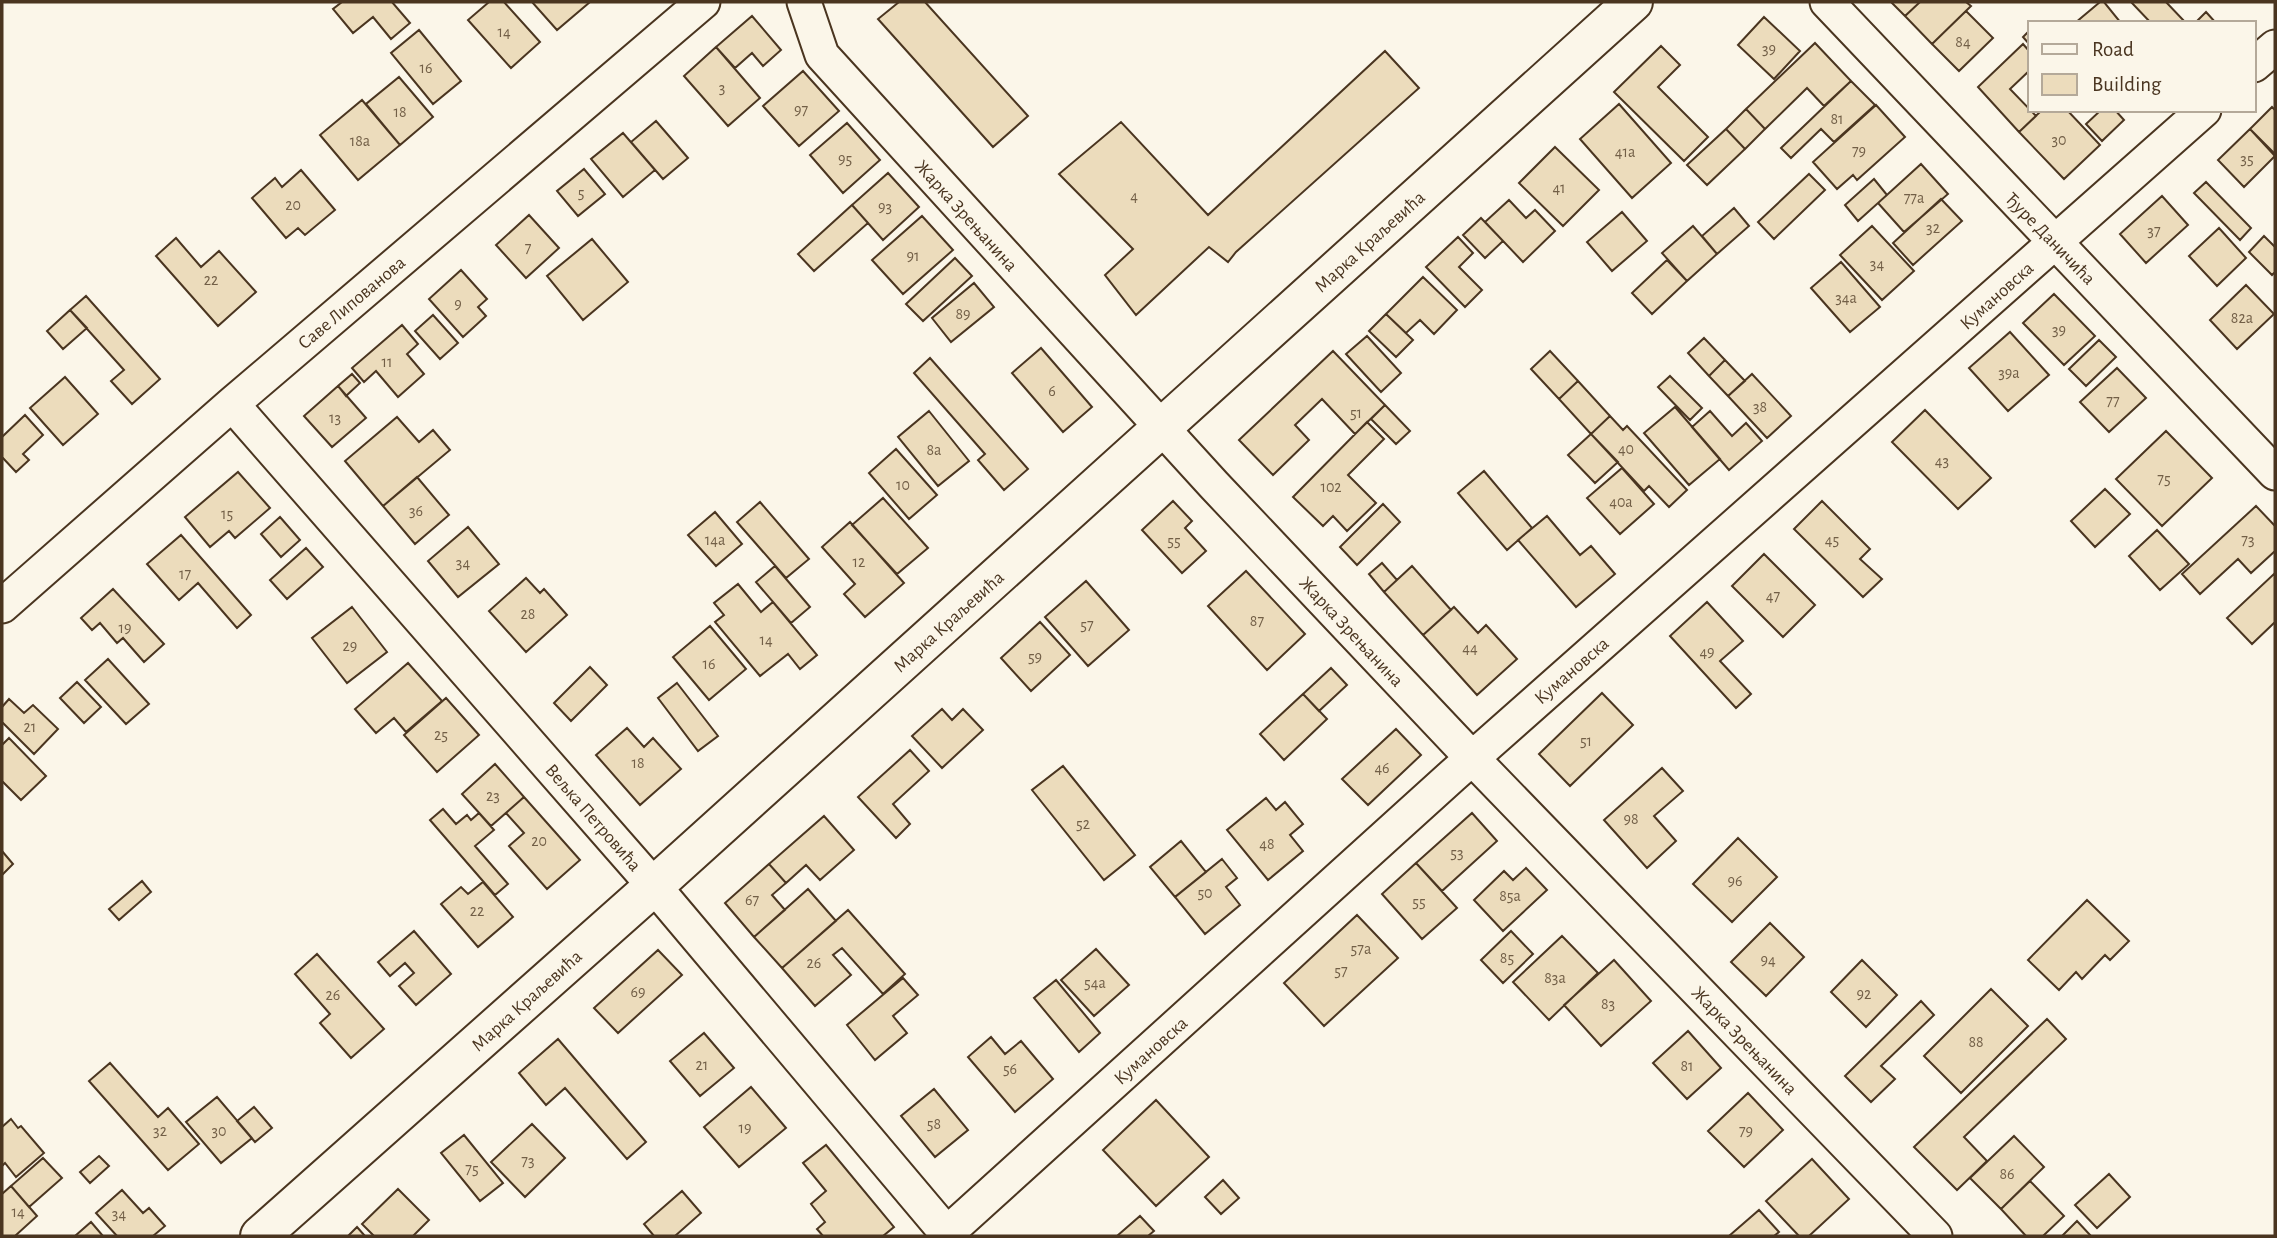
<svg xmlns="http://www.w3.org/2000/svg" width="2277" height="1238" font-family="'Alegreya Sans',sans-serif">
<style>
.building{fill:#ecdcbc;stroke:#4a3520;stroke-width:2}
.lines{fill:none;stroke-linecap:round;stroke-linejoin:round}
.minor-casing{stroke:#4a3520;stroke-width:37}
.major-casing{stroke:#4a3520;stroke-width:42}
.minor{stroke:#fbf6e9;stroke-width:33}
.major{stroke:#fbf6e9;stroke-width:38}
.labels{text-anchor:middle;stroke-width:5;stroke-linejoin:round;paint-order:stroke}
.number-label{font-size:16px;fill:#725f47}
.street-label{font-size:19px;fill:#4a3520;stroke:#fbf6e9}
</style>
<rect width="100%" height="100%" fill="#fbf6e9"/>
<path class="building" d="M342,2H392L410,23L391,39L373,17L353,33L333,9Z
M489,2H504L540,42L511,68L468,20Z
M532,2H590L557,30Z
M899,2H925L1028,116L993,147L878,19Z
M1891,2H1920L1905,16Z
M1920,2H1966L1971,6L1932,44L1905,16Z
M2100,2H2104L2121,23H2075Z
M2131,2H2166L2186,23H2151Z
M1966,11L1993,38L1959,71L1932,44Z
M2206,12L2216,23H2195Z
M752,16L781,50L763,66L752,53L735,68L716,47Z
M1764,17L1800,51L1774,79L1738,45Z
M419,30L461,81L433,104L391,53Z
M2030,30V45L2023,37Z
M1815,43L1851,81L1824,106L1807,88L1765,129L1746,109Z
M2023,44L2030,52V70L2010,89L2036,116L2019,132L1978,87Z
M1661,46L1680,65L1658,87L1708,137L1684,161L1614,92Z
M716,47L760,98L728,126L684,76Z
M1385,51L1419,88L1236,252L1228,262L1209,247L1136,315L1105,275L1133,249L1059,174L1121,122L1208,215Z
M803,71L839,111L799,146L763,106Z
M399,77L433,117L400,145L366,104Z
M1851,81L1875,105L1834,142L1821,129L1791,158L1781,148Z
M362,100L400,145L358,180L320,135Z
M1619,104L1671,163L1632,198L1580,139Z
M1876,105L1905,137L1857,180L1853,175L1837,189L1813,162Z
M2272,107L2275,110V154L2250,129Z
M1746,109L1765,129L1745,149L1726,129Z
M2042,110H2067L2100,145L2064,179L2019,132Z
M2101,110H2115L2124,120L2102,141L2086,124Z
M656,121L688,158L663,179L631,142Z
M847,123L880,160L843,193L810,155Z
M1726,129L1745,149L1707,185L1687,165Z
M2250,129L2275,156L2244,187L2218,160Z
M623,133L655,170L623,197L591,159Z
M1555,147L1599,190L1563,226L1519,183Z
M1921,164L1948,194L1904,232L1878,203Z
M584,169L605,194L578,216L557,191Z
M301,170L335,210L305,235L298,228L286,238L252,198L275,178L282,187Z
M888,173L919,207L883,240L852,205Z
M1809,174L1825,190L1774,239L1758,222Z
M1874,179L1887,195L1858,221L1845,205Z
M2206,182L2251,228L2240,240L2194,193Z
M2162,196L2188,225L2146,263L2120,234Z
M1941,199L1962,221L1913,265L1893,243Z
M1509,200L1526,218L1535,210L1555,231L1523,262L1485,222Z
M852,205L868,223L814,271L798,254Z
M1734,208L1749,226L1717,254L1702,236Z
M1622,212L1647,241L1612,271L1587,242Z
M529,215L559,248L526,278L496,245Z
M922,216L953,250L903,294L872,260Z
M1481,218L1503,241L1485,258L1463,235Z
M1693,226L1717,254L1687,281L1662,253Z
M1872,226L1914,271L1882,300L1840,255Z
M2219,228L2246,258L2217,286L2189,256Z
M2264,236L2275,247V272L2272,275L2249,252Z
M1458,237L1473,253L1459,267L1482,290L1465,307L1426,267Z
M176,238L201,267L219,251L256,292L218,326L156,256Z
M592,239L628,282L583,320L547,276Z
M955,258L972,276L923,321L906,304Z
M1667,260L1687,281L1652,314L1632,293Z
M1841,262L1880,307L1850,332L1811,288Z
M461,270L487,299L478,307L486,316L463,337L429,299Z
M1423,277L1457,310L1434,334L1420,320L1406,333L1386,314Z
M974,283L994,307L951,342L932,318Z
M2246,285L2274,314L2237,349L2210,320Z
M2054,294L2095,336L2064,365L2023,323Z
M86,296L160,379L132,404L111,381L124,370L70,310Z
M70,310L87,328L63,349L47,331Z
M1386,314L1413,340L1396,357L1369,331Z
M433,315L458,343L440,359L415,331Z
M402,325L418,344L407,354L424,374L398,397L376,371L364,382L352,368Z
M2010,332L2049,375L2008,411L1969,368Z
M1367,336L1401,373L1381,392L1346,354Z
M1704,338L1725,360L1709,376L1688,353Z
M2099,340L2116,357L2086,386L2069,369Z
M1041,348L1092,407L1063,432L1012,373Z
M1333,351L1385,405L1355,434L1322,399L1295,425L1309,440L1273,475L1239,440Z
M1550,351L1578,381L1559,399L1531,369Z
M930,358L1028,469L1004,490L978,460L985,454L914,373Z
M1725,360L1745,381L1728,396L1709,376Z
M2117,368L2146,398L2109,432L2080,402Z
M352,374L360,383L346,396L338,386Z
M1752,374L1791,416L1767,438L1728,396Z
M1670,376L1702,408L1690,420L1658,387Z
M65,377L98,414L63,445L30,408Z
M1578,381L1610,416L1591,434L1559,399Z
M338,386L366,418L332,447L304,416Z
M1385,405L1410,431L1396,444L1371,419Z
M1675,407L1720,459L1689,485L1644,433Z
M1925,410L1991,478L1958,509L1892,442Z
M929,411L969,461L938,486L898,437Z
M1710,411L1732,436L1746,423L1762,441L1729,470L1692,427Z
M25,415L43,435L23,454L29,460L16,472L2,457V437Z
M1610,416L1623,430L1627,426L1687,490L1669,507L1649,486L1644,491L1591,434Z
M397,417L419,442L433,430L450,450L383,506L345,461Z
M1367,422L1384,439L1348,475L1376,503L1347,531L1333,516L1323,526L1293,497Z
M2166,431L2212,478L2162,526L2116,479Z
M1591,434L1618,462L1595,483L1568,455Z
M896,449L937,495L909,519L869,473Z
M1622,468L1654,504L1620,534L1587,498Z
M1484,471L1532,528L1507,550L1458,493Z
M238,472L270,508L235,538L229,531L210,547L185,517Z
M417,477L449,515L415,544L383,506Z
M2105,489L2130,514L2095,547L2071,521Z
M883,498L928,548L897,574L852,525Z
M1173,501L1192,521L1185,528L1206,551L1182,573L1142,530Z
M1822,501L1870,549L1860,559L1882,579L1863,597L1794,529Z
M760,502L809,559L786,578L737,522Z
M1383,504L1400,522L1357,565L1340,547Z
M2256,506L2275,526V551L2251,573L2238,559L2200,594L2182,574Z
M715,512L742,544L716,566L688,535Z
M1547,516L1580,555L1591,546L1615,574L1576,607L1518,540Z
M280,517L300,540L281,557L261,534Z
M850,522L904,583L865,617L844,594L855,584L822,547Z
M468,527L499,564L458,597L428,561Z
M2157,530L2189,564L2160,590L2129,556Z
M181,535L251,615L237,628L198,583L179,600L147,564Z
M306,548L323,567L287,599L270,580Z
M1764,554L1815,605L1783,637L1732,586Z
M1382,563L1397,580L1384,592L1369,574Z
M775,566L810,607L791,623L756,582Z
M1412,566L1451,610L1423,635L1384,592Z
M1246,571L1305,634L1267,670L1208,606Z
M2275,573V622L2252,644L2227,618Z
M526,578L540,593L544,589L567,615L526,652L489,611Z
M1086,581L1129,630L1088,666L1045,617Z
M738,584L761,612L773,602L817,655L800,669L788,654L760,676L715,622L724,615L714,603Z
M113,589L164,644L144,662L123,638L117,643L100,623L92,630L81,618Z
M1707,602L1743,641L1720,661L1751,694L1736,708L1670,636Z
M352,607L387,652L347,683L312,638Z
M1454,607L1478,633L1486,625L1517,659L1477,695L1423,635Z
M1040,622L1070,655L1031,691L1001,658Z
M710,626L746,669L709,700L673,657Z
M108,659L149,704L126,724L85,680Z
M408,663L442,701L406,732L394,718L376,733L355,709Z
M590,667L607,685L571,721L554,703Z
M1331,668L1347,685L1319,711L1303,694Z
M77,682L101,707L84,723L60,698Z
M677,683L718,736L698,751L658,698Z
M1602,693L1633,725L1570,786L1539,754Z
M1303,694L1327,719L1284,760L1260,734Z
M446,698L479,735L437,772L404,735Z
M9,699L24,713L33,705L58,729L34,754L2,722V707Z
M942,709L952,720L963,709L983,730L942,768L912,736Z
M627,728L644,747L653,738L681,769L640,805L596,755Z
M1396,729L1421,755L1368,805L1342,779Z
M9,738L46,776L21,800L2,781V745Z
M910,750L929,771L893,804L910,824L896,838L858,797Z
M495,764L524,797L491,826L462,794Z
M1063,766L1135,855L1104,880L1032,790Z
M1662,768L1683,791L1654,816L1676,841L1647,868L1604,820Z
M524,797L580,860L547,889L509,846L524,833L506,813Z
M1266,798L1276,810L1285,802L1303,824L1290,835L1303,851L1268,880L1227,830Z
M443,809L456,824L467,815L471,820L479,813L494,830L475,846L508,884L495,895L430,820Z
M1472,813L1497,841L1442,891L1416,863Z
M824,816L854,850L820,880L806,865L786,883L769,864Z
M1738,838L1777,877L1732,922L1693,884Z
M1181,841L1206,872L1175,897L1150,867Z
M2,851L13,864L3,874L2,873Z
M1222,859L1237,878L1226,887L1240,905L1205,934L1175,897Z
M1416,863L1457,908L1422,939L1382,894Z
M769,864L786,883L772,895L785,910L754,937L725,903Z
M1526,868L1547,890L1503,931L1474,900L1504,871L1513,880Z
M142,881L151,892L119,920L109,909Z
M483,882L513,917L478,947L441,904L461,887L468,894Z
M808,889L836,921L782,968L754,937Z
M2087,900L2129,941L2110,960L2105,955L2082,979L2076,972L2059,990L2028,960Z
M848,910L905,974L883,994L842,948L833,955L851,975L815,1006L782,968Z
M1357,915L1398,958L1324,1026L1284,983Z
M1770,923L1804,957L1766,996L1731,962Z
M414,931L451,974L416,1005L399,986L414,973L405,963L390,976L378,962Z
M1511,931L1533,954L1503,983L1481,960Z
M1562,936L1598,973L1549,1020L1513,982Z
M1096,949L1129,985L1094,1016L1061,980Z
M658,950L682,975L618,1033L594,1008Z
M317,954L384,1029L351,1058L320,1023L330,1014L295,974Z
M1614,960L1651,1001L1601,1046L1564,1005Z
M1862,960L1897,995L1866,1027L1831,992Z
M903,978L918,995L893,1016L907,1033L875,1060L847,1025Z
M1056,980L1100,1033L1079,1052L1034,998Z
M1991,989L2028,1026L1961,1093L1924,1056Z
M1921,1001L1934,1015L1881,1066L1895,1079L1871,1102L1845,1076Z
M2047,1019L2066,1039L1964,1137L1987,1161L1957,1190L1914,1147Z
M1688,1031L1721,1068L1687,1099L1653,1063Z
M704,1033L734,1068L700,1096L670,1061Z
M991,1037L1005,1054L1021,1041L1053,1079L1015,1112L968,1057Z
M558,1039L646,1142L627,1159L565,1088L546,1105L519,1073Z
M110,1063L158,1117L168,1108L199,1144L168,1170L89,1081Z
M751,1087L786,1128L739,1167L704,1127Z
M934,1089L968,1130L935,1157L901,1116Z
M1748,1093L1783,1130L1744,1167L1708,1131Z
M217,1097L252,1138L221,1163L186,1122Z
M1156,1100L1209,1157L1156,1206L1103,1150Z
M254,1107L272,1128L255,1142L237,1121Z
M11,1119L18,1128L21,1126L44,1153L16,1177L5,1163L2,1166V1127Z
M532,1124L565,1158L525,1197L491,1162Z
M464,1135L503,1183L480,1201L441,1153Z
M2014,1136L2044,1167L2001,1209L1970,1178Z
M826,1145L894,1227L883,1236H823L817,1229L825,1222L811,1204L826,1191L803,1163Z
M99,1156L109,1166L90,1183L80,1172Z
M43,1158L62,1178L29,1207L11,1186Z
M1812,1159L1849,1199L1809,1236H1799L1766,1201Z
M2109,1174L2130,1197L2097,1228L2075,1205Z
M1223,1180L1239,1198L1221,1214L1205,1197Z
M2030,1181L2064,1216L2043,1236H2026L2001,1209Z
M11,1186L37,1216L15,1236H2V1194Z
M398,1189L429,1220L413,1236H374L362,1224Z
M122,1190L143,1213L149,1208L165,1226L153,1236H117L96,1213Z
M682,1191L701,1213L675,1236H654L644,1224Z
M1759,1210L1779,1232L1774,1236H1729Z
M1140,1216L1154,1231L1148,1236H1117Z
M2077,1221L2091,1236H2062Z
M91,1222L103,1236H75Z
M357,1227L365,1236H348Z"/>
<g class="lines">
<g class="minor-casing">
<path id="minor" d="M804,2L822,55L1214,485L1472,758L1935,1236
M1827,2L2275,473
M2254,65L2275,47
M232,404L654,886L949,1236
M2,606L232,404L703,2
M944,1236L1452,776L2204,110"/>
</g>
<g class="major-casing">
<path id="major" d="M260,1236L654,886L1633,2"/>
</g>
<use href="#minor" class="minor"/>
<use href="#major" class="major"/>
</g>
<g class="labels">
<g class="number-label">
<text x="504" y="37">14</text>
<text x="1963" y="47">84</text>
<text x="1769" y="54">39</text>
<text x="426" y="73">16</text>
<text x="722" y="93">3</text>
<text x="801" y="115">97</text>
<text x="400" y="117">18</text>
<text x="1837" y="124">81</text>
<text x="2059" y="145">30</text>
<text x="360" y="146">18a</text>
<text x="1859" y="156">79</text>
<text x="1625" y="157">41a</text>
<text x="845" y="164">95</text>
<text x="2247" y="164">35</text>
<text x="1559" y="193">41</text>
<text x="581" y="198">5</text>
<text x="1134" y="201">4</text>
<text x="1914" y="203">77a</text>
<text x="293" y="210">20</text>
<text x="885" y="212">93</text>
<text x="1933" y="233">32</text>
<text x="2154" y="236">37</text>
<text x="528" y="253">7</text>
<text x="913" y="261">91</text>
<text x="1877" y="269">34</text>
<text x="211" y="285">22</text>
<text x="1846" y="303">34a</text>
<text x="458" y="309">9</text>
<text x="963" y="319">89</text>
<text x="2242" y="323">82a</text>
<text x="2059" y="335">39</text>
<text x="387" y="367">11</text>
<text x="2009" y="378">39a</text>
<text x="1052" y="396">6</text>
<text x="2113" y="406">77</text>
<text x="1760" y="412">38</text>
<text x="1356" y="418">51</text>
<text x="335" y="423">13</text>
<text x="1626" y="454">40</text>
<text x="934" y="455">8a</text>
<text x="1942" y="466">43</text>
<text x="2164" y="484">75</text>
<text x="903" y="490">10</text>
<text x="1331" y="492">102</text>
<text x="1621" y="507">40a</text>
<text x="416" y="516">36</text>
<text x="227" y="519">15</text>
<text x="715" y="545">14a</text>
<text x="1832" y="545">45</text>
<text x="2248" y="545">73</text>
<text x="1174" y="546">55</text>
<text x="859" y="567">12</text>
<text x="463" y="568">34</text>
<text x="185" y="579">17</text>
<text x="1773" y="601">47</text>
<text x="528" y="619">28</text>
<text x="1257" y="626">87</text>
<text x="1087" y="630">57</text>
<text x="125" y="633">19</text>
<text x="766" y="645">14</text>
<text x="350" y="651">29</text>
<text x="1470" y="653">44</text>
<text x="1707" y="657">49</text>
<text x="1035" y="662">59</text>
<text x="709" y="669">16</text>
<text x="30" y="732">21</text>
<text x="441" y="740">25</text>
<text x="1586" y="746">51</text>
<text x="638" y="768">18</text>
<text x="1382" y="773">46</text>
<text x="493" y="801">23</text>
<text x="1631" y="824">98</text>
<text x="1083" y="829">52</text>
<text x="539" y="846">20</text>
<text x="1267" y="849">48</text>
<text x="1457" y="858">53</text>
<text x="1735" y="886">96</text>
<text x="1205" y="898">50</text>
<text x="1510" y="901">85a</text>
<text x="752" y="905">67</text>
<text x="1419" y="907">55</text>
<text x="477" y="916">22</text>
<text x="1361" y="954">57a</text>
<text x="1507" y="963">85</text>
<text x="1768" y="965">94</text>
<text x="814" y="968">26</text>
<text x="1341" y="976">57</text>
<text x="1555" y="983">83a</text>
<text x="1095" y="988">54a</text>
<text x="638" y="997">69</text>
<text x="1864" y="999">92</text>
<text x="333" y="1000">26</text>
<text x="1608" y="1009">83</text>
<text x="1976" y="1047">88</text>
<text x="702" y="1070">21</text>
<text x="1687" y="1071">81</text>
<text x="1010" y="1074">56</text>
<text x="934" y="1129">58</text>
<text x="745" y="1133">19</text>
<text x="160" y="1136">32</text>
<text x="219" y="1136">30</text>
<text x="1746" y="1136">79</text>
<text x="528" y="1166">73</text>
<text x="472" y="1174">75</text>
<text x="2007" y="1179">86</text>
<text x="18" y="1217">14</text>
<text x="119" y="1219">34</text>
</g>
<g class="street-label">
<text transform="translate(967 215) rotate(48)" y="7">Жарка Зрењанина</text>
<text transform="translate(2051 238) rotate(46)" y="7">Ђуре Даничића</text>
<text transform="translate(1369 241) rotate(-42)" y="7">Марка Краљевића</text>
<text transform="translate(1996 295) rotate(-42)" y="7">Кумановска</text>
<text transform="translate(351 302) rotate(-40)" y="7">Саве Липованова</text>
<text transform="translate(948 621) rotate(-42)" y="7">Марка Краљевића</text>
<text transform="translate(1352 631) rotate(47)" y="7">Жарка Зрењанина</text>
<text transform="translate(1571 670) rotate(-41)" y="7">Кумановска</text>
<text transform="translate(594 817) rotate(49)" y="7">Вељка Петровића</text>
<text transform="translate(526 1000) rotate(-42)" y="7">Марка Краљевића</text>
<text transform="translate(1745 1040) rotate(46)" y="7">Жарка Зрењанина</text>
<text transform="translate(1150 1050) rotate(-42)" y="7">Кумановска</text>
</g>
</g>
<rect width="2277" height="1238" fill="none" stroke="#4a3520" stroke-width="7"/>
<rect x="2028" y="21" width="228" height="91" fill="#fbf6e9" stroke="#b4a999" stroke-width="2"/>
<rect x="2042" y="44" width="35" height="10" fill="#fbf6e9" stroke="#b4a999" stroke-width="2"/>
<text x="2092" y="56" font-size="21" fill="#4a3520">Road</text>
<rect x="2042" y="74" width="35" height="21" fill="#ecdcbc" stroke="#b4a999" stroke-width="2"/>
<text x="2092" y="91" font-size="21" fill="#4a3520">Building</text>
</svg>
